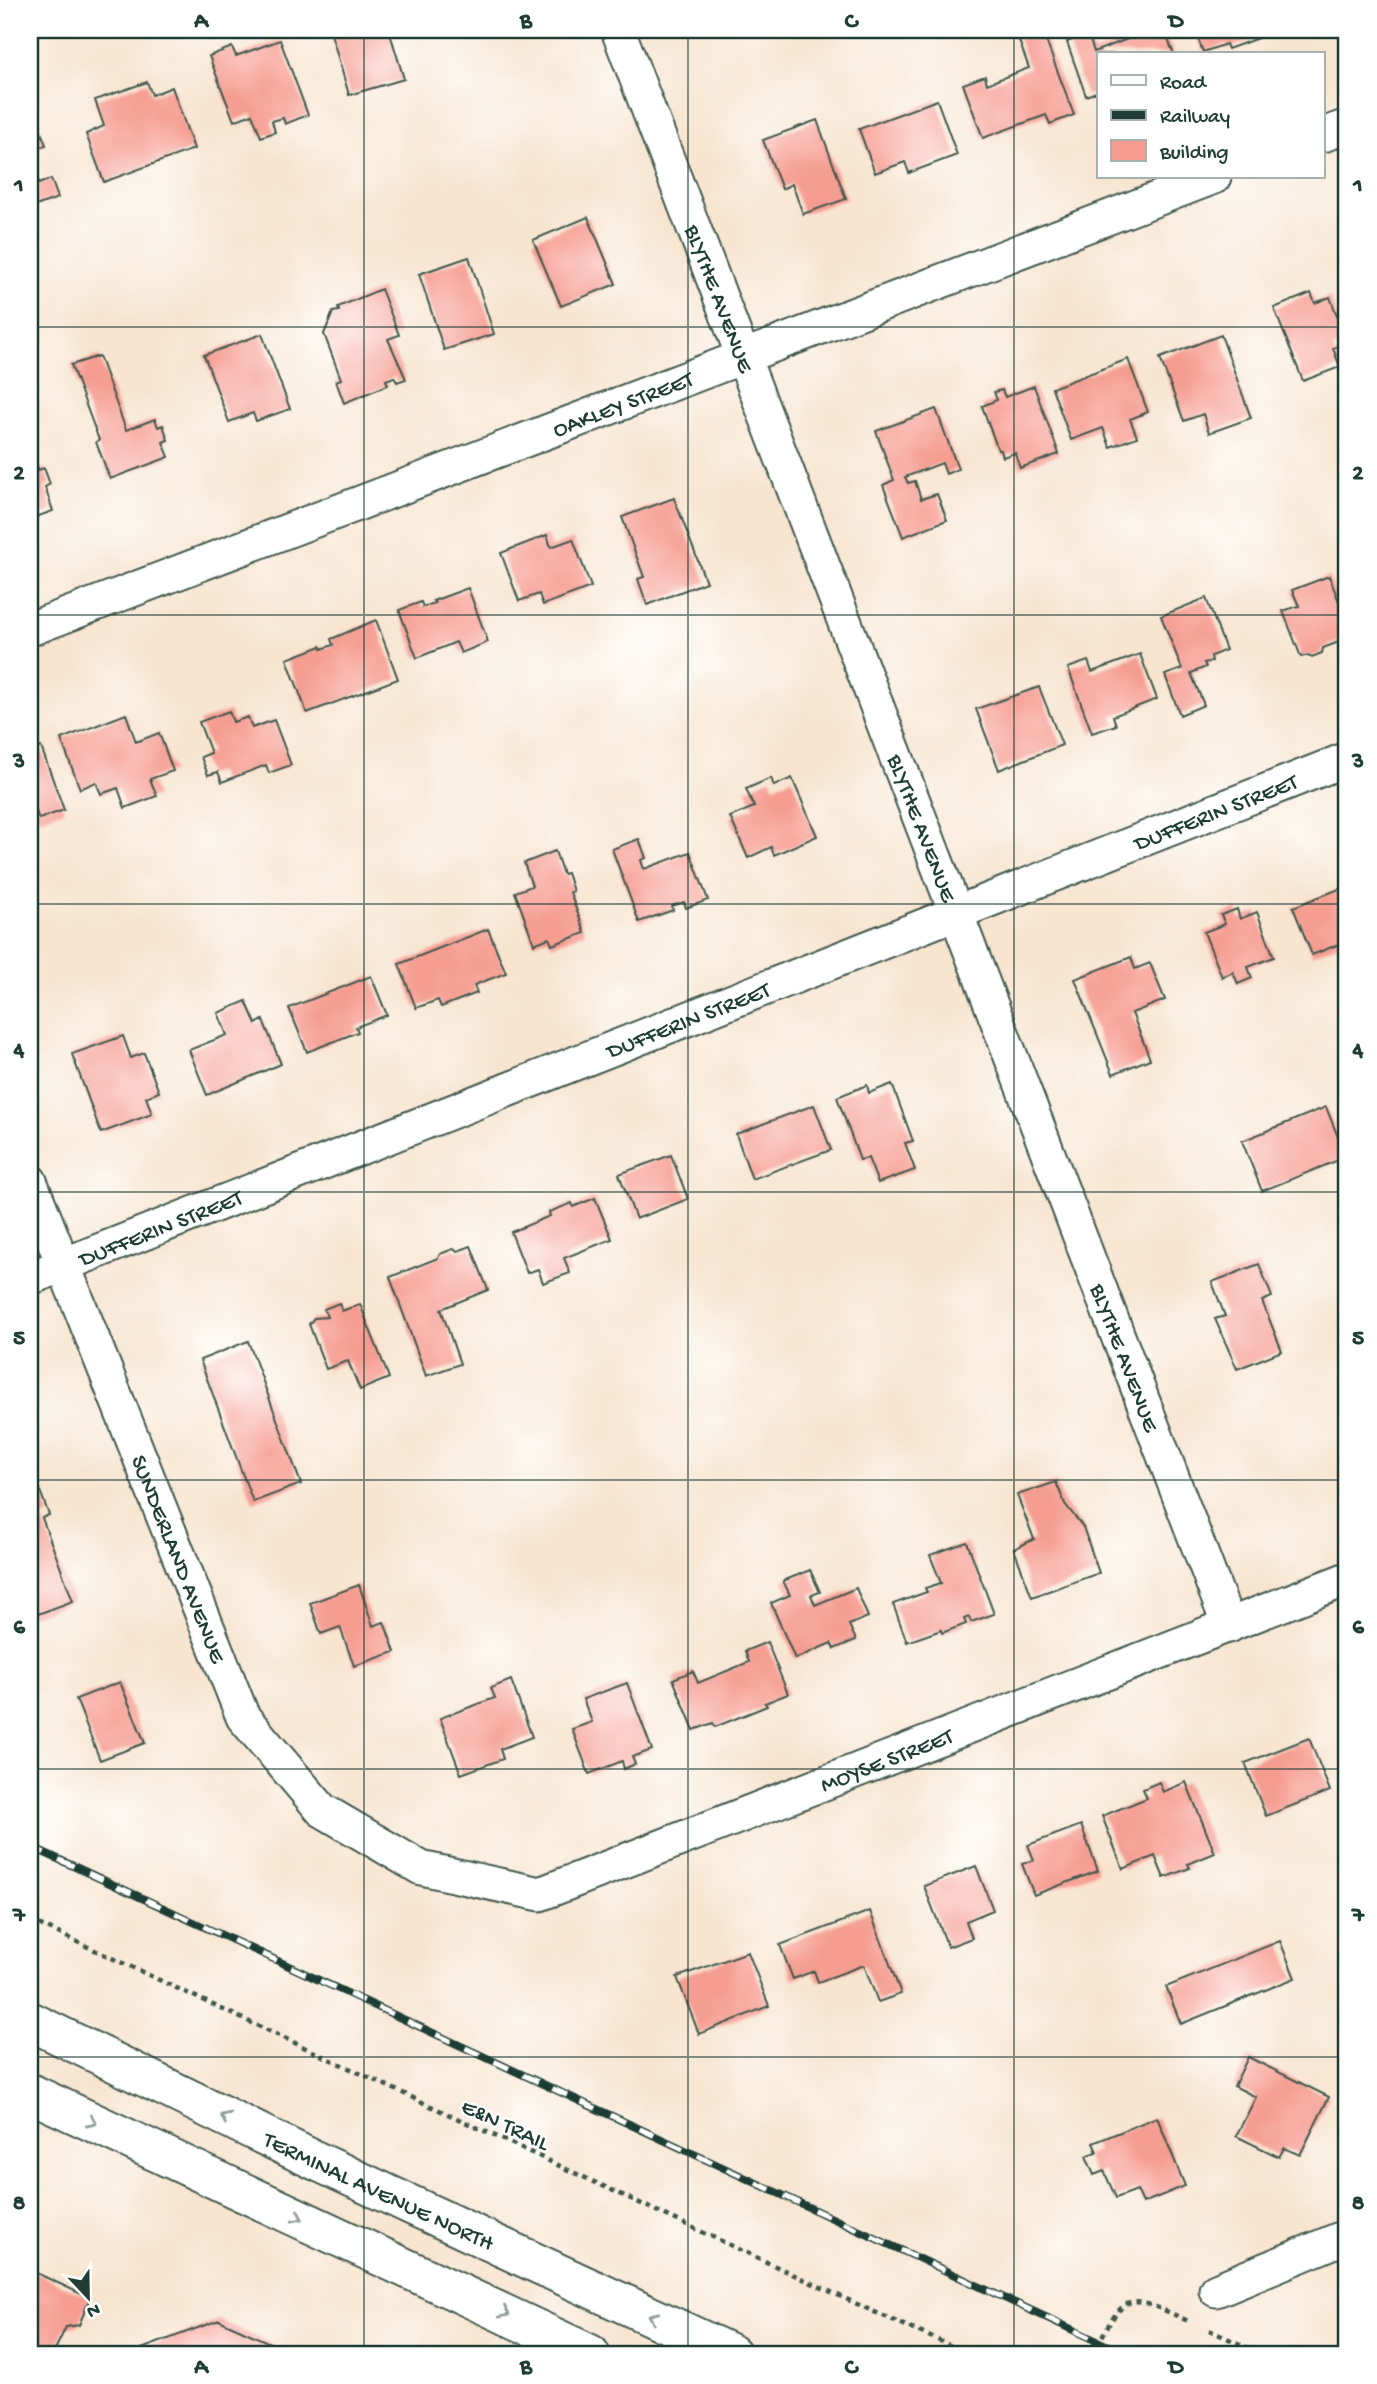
<svg xmlns="http://www.w3.org/2000/svg" width="1377" height="2384" font-family="'Gochi Hand',sans-serif">
<style>
.building{fill:#f69d92}
.lines{fill:none;stroke-linecap:round;stroke-linejoin:round}
.street-casing{stroke:#3f564b;stroke-width:37}
.primary-casing{stroke:#3f564b;stroke-width:42}
.path{stroke:#3f564b;stroke-width:4.5;stroke-dasharray:5 5;stroke-linecap:butt}
.street{stroke:#fff;stroke-width:33}
.primary{stroke:#fff;stroke-width:38}
.rail-casing{stroke:#1f3d34;stroke-width:8}
.rail{stroke:#fff;stroke-width:5;stroke-dasharray:16;stroke-linecap:butt}
.oneway{stroke:#8f9e9a}
.grid{fill:none;stroke:#1f3d34;stroke-width:2;stroke-opacity:0.55}
.labels{text-anchor:middle;stroke-width:5;stroke-linejoin:round;paint-order:stroke}
.street-label{font-size:23px;fill:#1f3d34;stroke:#fff}
.neatline{fill:none;stroke:#1f3d34;stroke-width:2.5}
.grid-label{font-size:23px;text-anchor:middle;font-weight:bold;fill:#1f3d34}
</style>
<rect width="100%" height="100%" fill="#fff"/>
<filter id="ink" filterUnits="userSpaceOnUse"><feTurbulence type="fractalNoise" baseFrequency=".0143" numOctaves="2"/><feDisplacementMap in="SourceGraphic" scale="14" xChannelSelector="R" yChannelSelector="G"/><feConvolveMatrix kernelMatrix="1 2 1 2 8 2 1 2 1" color-interpolation-filters="sRGB"/></filter>
<filter id="wash" filterUnits="userSpaceOnUse"><feTurbulence type="fractalNoise" baseFrequency=".00686" numOctaves="4" result="noise"/><feDisplacementMap in="SourceGraphic" scale="28" xChannelSelector="R" yChannelSelector="G"/><feGaussianBlur stdDeviation="1.57" result="paint"/><feColorMatrix in="noise" values="0 0 0 0 0 0 0 0 0 0 0 0 0 0 0 0 0 1.4 0 .05"/><feComposite in="paint" operator="in"/></filter>
<g filter="url(#wash)">
<rect width="100%" height="100%" fill="#f7e5d0"/>
<g id="blocks">
<path class="building" d="M330,30H389L404,79L349,95Z
M1042,30L1074,115L1050,124L1046,115L983,138L963,84L985,76L987,84L1029,68L1018,38Z
M1151,30H1164L1174,54H1099V91L1086,96L1067,42L1088,34L1094,52Z
M1195,30H1271L1272,33L1228,49L1226,44L1203,52Z
M280,40L308,115L285,124L283,118L272,121L275,132L261,137L252,114L234,121L209,56L232,47L236,56Z
M147,82L152,95L172,87L194,149L104,182L86,134L104,126L95,100Z
M937,100L957,155L909,173L905,162L875,173L859,129Z
M817,120L846,199L803,214L792,184L782,189L763,140Z
M39,127L46,145L30,151V131Z
M30,159L39,184L51,179L58,198L30,208Z
M588,217L616,284L561,306L533,240Z
M469,257L494,334L444,350L419,274Z
M381,289L399,335L388,339L406,379L397,382L394,377L386,380L388,385L344,403L336,381L341,379L324,334L333,312L339,311L338,307Z
M1311,293L1315,303L1330,297L1347,342L1333,348L1340,367L1303,381L1274,308Z
M262,334L290,409L256,421L253,413L229,422L204,355Z
M1221,335L1251,418L1209,433L1203,414L1184,421L1160,358Z
M99,356L126,430L155,419L158,427L163,425L168,440L163,442L169,457L110,479L96,442L99,440L71,365Z
M1128,359L1148,412L1130,419L1137,437L1110,447L1103,428L1071,440L1052,388Z
M1034,386L1059,454L1020,468L1015,453L1003,457L1001,450H998L982,406L997,400L994,392L1002,390L1005,397Z
M936,409L958,469L946,474L942,463L905,477L908,483L915,481L921,499L937,494L947,520L903,537L883,485L894,480L876,431Z
M36,462L38,470L44,468L50,484L45,487L53,511L30,519V464Z
M674,498L706,582L647,605L638,579L644,577L622,517Z
M547,535L551,547L573,539L591,587L543,605L539,594L519,601L501,553Z
M1329,576L1347,622V639L1323,648L1322,653L1312,657L1308,655L1301,657L1283,611L1299,606L1292,590Z
M468,588L488,642L461,653L456,642L417,658L399,610L421,602L423,607L435,603L433,601Z
M1206,598L1226,650L1211,656L1212,661L1204,663L1206,667L1191,673L1204,705L1180,715L1165,675L1182,669L1161,616Z
M376,620L398,679L307,713L287,659L321,646L322,649L333,645L331,639Z
M1140,654L1157,699L1113,716L1116,725L1092,733L1068,668L1088,661L1092,672Z
M1039,687L1062,745L999,770L976,709Z
M229,711L233,722L248,717L252,728L274,720L291,765L269,773L266,765L222,782L218,772L208,775L201,757L211,753L199,722Z
M126,714L136,742L159,733L173,771L150,779L157,796L125,808L118,788L101,794L96,782L80,789L61,739Z
M41,747L64,810L39,819L34,807L30,809V751Z
M771,778L774,786L792,778L817,836L774,855L771,847L748,858L730,817L754,807L746,789Z
M639,839L646,858L641,860L644,869L690,852L708,900L686,908L684,902L672,906L673,910L639,922L612,849Z
M555,851L563,874L567,873L573,891L570,892L585,933L552,945L549,938L534,944L515,892L532,886L524,863Z
M1347,886V941L1312,955L1293,907Z
M1237,909L1240,919L1257,912L1274,957L1248,967L1252,978L1238,984L1233,972L1222,977L1204,932L1225,924L1221,915Z
M488,929L506,973L474,985L477,993L441,1007L438,1000L416,1008L399,964Z
M1131,957L1135,969L1150,963L1165,1000L1132,1013L1150,1059L1113,1074L1075,979Z
M371,976L387,1015L356,1027L358,1032L307,1052L289,1008Z
M246,1001L256,1024L263,1020L281,1064L207,1095L189,1050L227,1035L218,1013Z
M123,1036L131,1058L144,1053L159,1092L146,1097L152,1114L101,1133L72,1054Z
M892,1084L913,1141L905,1143L915,1170L878,1183L868,1158L860,1160L837,1097L867,1085L869,1093Z
M814,1105L831,1150L752,1179L736,1134Z
M1326,1107L1346,1157L1262,1191L1242,1141Z
M671,1155L688,1199L636,1219L619,1174Z
M595,1198L612,1239L564,1258L570,1273L543,1283L538,1269L527,1273L511,1232L550,1216L549,1212L572,1203L573,1207Z
M471,1246L488,1290L441,1309L460,1364L426,1376L390,1277L438,1258L440,1254L453,1249L458,1251Z
M1259,1264L1272,1297L1262,1301L1282,1351L1237,1369L1215,1319L1225,1316L1212,1282Z
M339,1303L342,1311L360,1304L389,1378L360,1390L348,1361L326,1369L309,1324L314,1318L327,1317L324,1309Z
M248,1341L301,1484L253,1502L200,1360Z
M30,1464L49,1515L42,1518L73,1601L30,1617Z
M1056,1482L1065,1504L1083,1527L1099,1573L1032,1597L1014,1549L1034,1539L1017,1495Z
M967,1542L994,1614L971,1622L969,1617L964,1619L966,1624L942,1633L941,1630L907,1642L893,1604L927,1592L925,1588L941,1583L930,1555Z
M810,1570L820,1592L811,1595L815,1605L856,1588L868,1617L849,1625L856,1640L834,1649L831,1643L795,1659L771,1603L790,1595L783,1581Z
M359,1585L373,1626L384,1622L395,1652L354,1666L340,1627L321,1634L310,1603Z
M767,1642L788,1694L765,1703L767,1706L715,1727L713,1723L694,1730L673,1679L693,1671L698,1683L749,1662L745,1651Z
M511,1680L532,1737L500,1749L503,1759L461,1774L440,1718L495,1698L491,1688Z
M120,1682L145,1743L100,1760L76,1699Z
M627,1683L652,1750L632,1757L635,1764L624,1769L622,1761L589,1774L572,1729L592,1722L583,1699Z
M1309,1738L1330,1791L1266,1816L1245,1763Z
M1159,1782L1163,1792L1186,1782L1215,1853L1188,1864L1190,1868L1164,1878L1155,1856L1123,1869L1102,1816L1147,1798L1143,1789Z
M1081,1825L1098,1871L1034,1895L1022,1864L1034,1860L1028,1845Z
M976,1866L993,1910L966,1921L972,1938L948,1947L924,1886Z
M870,1911L901,1994L878,2002L864,1965L818,1982L814,1971L793,1979L780,1945Z
M1280,1941L1295,1978L1181,2024L1166,1987Z
M748,1952L769,2006L699,2034L677,1977Z
M1248,2057L1329,2097L1300,2155L1284,2148L1279,2157L1236,2136L1256,2097L1234,2086Z
M1157,2117L1185,2186L1143,2203L1137,2190L1116,2198L1104,2171L1094,2175L1086,2156L1097,2152L1093,2143Z
M30,2270L90,2298L79,2325L66,2327L53,2354H30Z
M219,2320L272,2344L276,2354H128Z"/>
</g>
</g>
<g filter="url(#ink)">
<use href="#blocks" fill-opacity="0" stroke="#3f564b" stroke-width="2"/>
<g class="lines">
<g class="street-casing">
<g id="street">
<path id="s1" d="M618,30L1229,1626"/>
<path d="M1323,135L1347,126"/>
<path id="s2" d="M30,629L1214,177"/>
<path id="s3" d="M30,1181L243,1717L322,1810L421,1868L540,1894L1347,1579"/>
<path id="s4" d="M30,1278L1347,759"/>
<path d="M1216,2290L1347,2236"/>
</g>
</g>
<g class="primary-casing">
<g id="primary">
<path id="s5" d="M30,2021L310,2158L732,2354"/>
<path d="M30,2093L590,2354"/>
</g>
</g>
<path class="path" d="M30,1920L870,2310L969,2354
M1209,2330L1262,2354
M1093,2354C1125,2292 1125,2292 1188,2321"/>
<use href="#street" class="street"/>
<use href="#primary" class="primary"/>
<g class="rail-casing">
<path id="rail" d="M30,1846L1125,2354"/>
</g>
<use href="#rail" class="rail"/>
</g>
<defs><path id="oneway-chevron" d="M-2-3.5L2.5 0L-2 3.5" fill="none" stroke-width="1.6" stroke-linecap="round" stroke-linejoin="round" transform="scale(1.75)"/></defs>
<g class="oneway">
<use href="#oneway-chevron" transform="translate(225 2117) rotate(-154)"/>
<use href="#oneway-chevron" transform="translate(92 2122) rotate(25)"/>
<use href="#oneway-chevron" transform="translate(298 2217) rotate(25)"/>
<use href="#oneway-chevron" transform="translate(505 2313) rotate(25)"/>
<use href="#oneway-chevron" transform="translate(653 2317) rotate(-155)"/>
</g>
</g>
<path class="grid" d="M364,30V2354M688,30V2354M1014,30V2354M30,327H1347M30,615H1347M30,904H1347M30,1192H1347M30,1480H1347M30,1769H1347M30,2057H1347"/>
<g class="labels">
<g class="street-label">
<text dy="8" stroke="none"><textPath href="#s1" startOffset="287">BLYTHE AVENUE</textPath></text>
<text dy="8" stroke="none"><textPath href="#s2" startOffset="634">OAKLEY STREET</textPath></text>
<text dy="8" stroke="none"><textPath href="#s4" startOffset="1274">DUFFERIN STREET</textPath></text>
<text dy="8" stroke="none"><textPath href="#s1" startOffset="854">BLYTHE AVENUE</textPath></text>
<text dy="8" stroke="none"><textPath href="#s4" startOffset="707">DUFFERIN STREET</textPath></text>
<text dy="8" stroke="none"><textPath href="#s4" startOffset="140">DUFFERIN STREET</textPath></text>
<text dy="8" stroke="none"><textPath href="#s1" startOffset="1421">BLYTHE AVENUE</textPath></text>
<text dy="8" stroke="none"><textPath href="#s3" startOffset="406">SUNDERLAND AVENUE</textPath></text>
<text dy="8" stroke="none"><textPath href="#s3" startOffset="1307">MOYSE STREET</textPath></text>
<text transform="translate(506 2123) rotate(25)" y="8">E&amp;N TRAIL</text>
<text dy="8" stroke="none"><textPath href="#s5" startOffset="388">TERMINAL AVENUE NORTH</textPath></text>
</g>
</g>
<rect width="1377" height="2384" fill="none" stroke="#fff" stroke-width="77"/>
<rect x="1097" y="52" width="228" height="126" fill="#ffffff" stroke="#a5b1ae" stroke-width="2"/>
<rect x="1111" y="75" width="35" height="10" fill="#ffffff" stroke="#a5b1ae" stroke-width="2"/>
<text x="1160" y="88" font-size="21" fill="#1f3d34">Road</text>
<rect x="1111" y="110" width="35" height="10" fill="#1f3d34" stroke="#a5b1ae" stroke-width="2"/>
<text x="1160" y="122" font-size="21" fill="#1f3d34">Railway</text>
<rect x="1111" y="140" width="35" height="21" fill="#f69d92" stroke="#a5b1ae" stroke-width="2"/>
<text x="1160" y="158" font-size="21" fill="#1f3d34">Building</text>
<g transform="translate(88 2297) rotate(158)" stroke="#ffffff" stroke-width="5" paint-order="stroke">
<path d="M0-5L12 26L0 18L-12 26Z" fill="#1f3d34"/>
<text y="-10" font-size="19" font-weight="bold" text-anchor="middle" fill="#1f3d34">N</text>
</g>
<rect x="38" y="38" width="1300" height="2308" class="neatline"/>
<g class="grid-label">
<text x="201" y="27">A</text>
<text x="526" y="27">B</text>
<text x="851" y="27">C</text>
<text x="1176" y="27">D</text>
<text x="19" y="191">1</text>
<text x="1358" y="191">1</text>
<text x="19" y="479">2</text>
<text x="1358" y="479">2</text>
<text x="19" y="767">3</text>
<text x="1358" y="767">3</text>
<text x="19" y="1056">4</text>
<text x="1358" y="1056">4</text>
<text x="19" y="1344">5</text>
<text x="1358" y="1344">5</text>
<text x="19" y="1633">6</text>
<text x="1358" y="1633">6</text>
<text x="19" y="1921">7</text>
<text x="1358" y="1921">7</text>
<text x="19" y="2209">8</text>
<text x="1358" y="2209">8</text>
<text x="201" y="2373">A</text>
<text x="526" y="2373">B</text>
<text x="851" y="2373">C</text>
<text x="1176" y="2373">D</text>
</g>
</svg>
